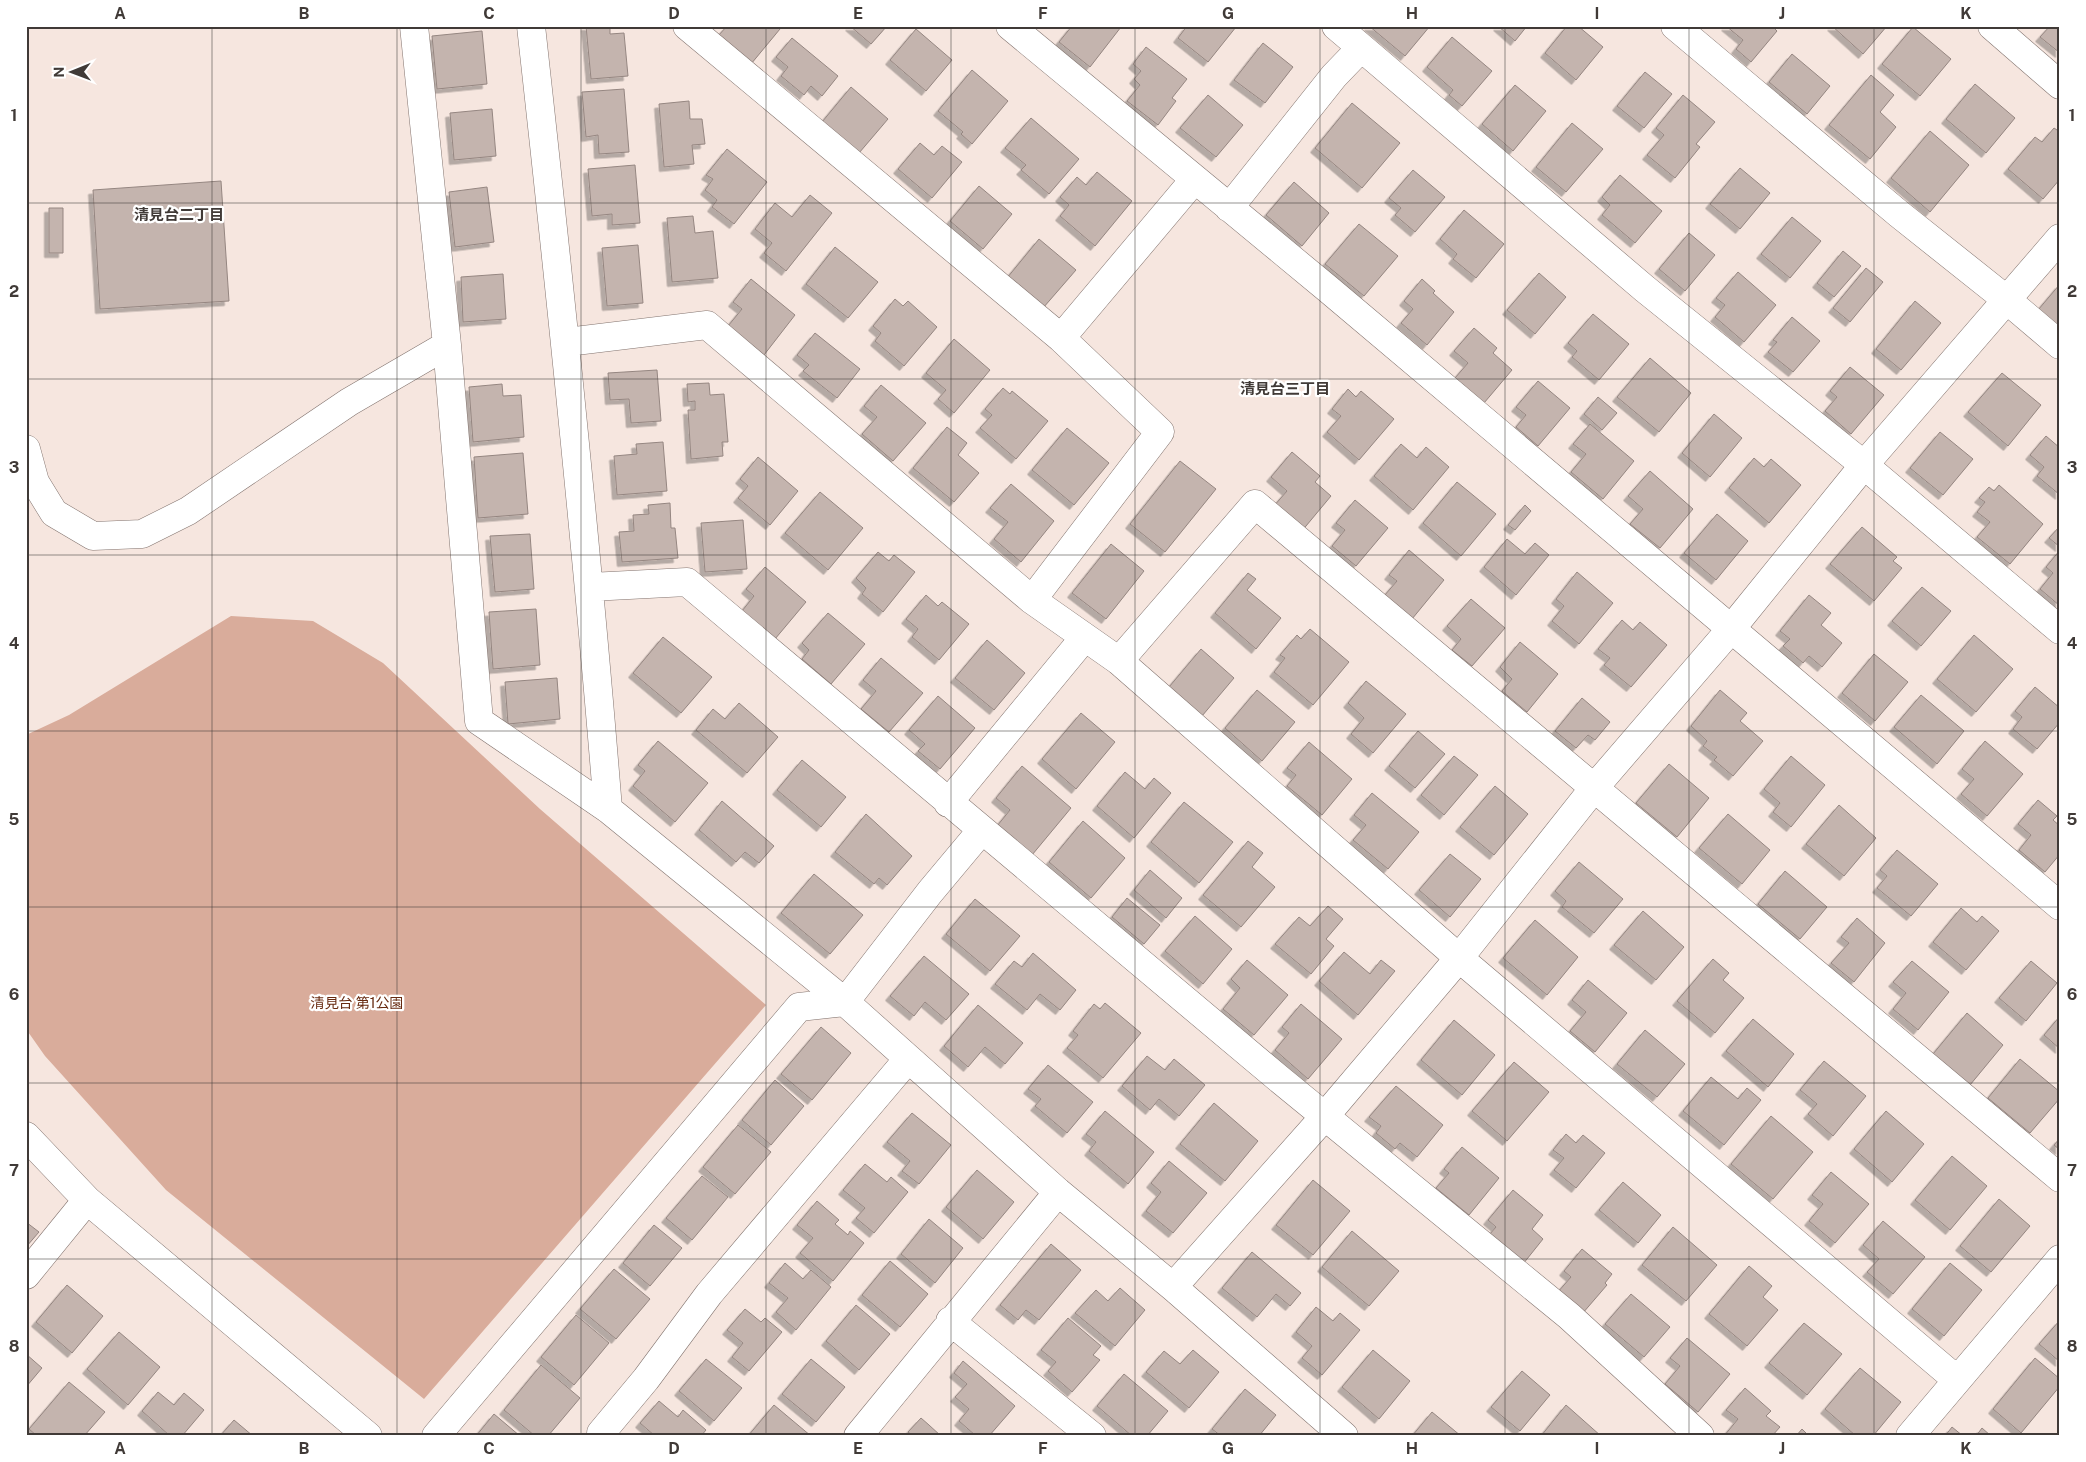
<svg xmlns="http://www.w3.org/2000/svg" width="2086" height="1462" font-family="'Public Sans','Noto Sans JP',sans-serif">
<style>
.green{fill:#d9ac9b}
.building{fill:#c4b4ae;stroke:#958681;filter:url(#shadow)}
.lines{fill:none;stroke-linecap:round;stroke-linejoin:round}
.street-casing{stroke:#83746f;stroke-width:29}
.street{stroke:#fff;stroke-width:28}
.grid{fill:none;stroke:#403a37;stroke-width:1;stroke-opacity:0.55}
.labels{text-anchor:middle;stroke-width:4.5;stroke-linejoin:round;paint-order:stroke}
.park-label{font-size:14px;fill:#672a10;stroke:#fff}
.neighbourhood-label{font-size:15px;font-weight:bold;fill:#403a37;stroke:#fff}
.neatline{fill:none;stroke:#403a37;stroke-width:2}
.grid-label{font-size:16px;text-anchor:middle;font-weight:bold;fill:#403a37}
</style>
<defs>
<filter id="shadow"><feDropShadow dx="-4.5" dy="4.5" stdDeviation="0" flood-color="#0004"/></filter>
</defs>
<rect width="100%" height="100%" fill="#f6e6df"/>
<path class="green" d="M231,616L313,621L383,663L540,809L766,1005L424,1399L166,1190L45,1056L26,1029V735L69,715Z"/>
<path class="building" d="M586,26H610V34L624,33L628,76L591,79Z
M727,26H777L780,29L751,64L718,36Z
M850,26H887L871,44Z
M1072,26H1120L1121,27L1090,67L1059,42Z
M1187,26H1235L1236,27L1208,62L1178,38Z
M1369,26H1430L1405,56Z
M1498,26H1527L1515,41Z
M1567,26H1578L1603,47L1576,80L1545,53Z
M1726,26H1772L1777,31L1751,62L1736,49L1743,40Z
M1832,26H1887L1863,54Z
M2050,26H2060V53L2040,37Z
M1913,27L1951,59L1920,96L1882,64Z
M916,29L952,60L926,91L890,60Z
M482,31L487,84L437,89L432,36Z
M1452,37L1492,71L1462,106L1449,95L1453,90L1427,67Z
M792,38L838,76L822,96L811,86L804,95L781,76L788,67L776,57Z
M1263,43L1293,67L1265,103L1234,80Z
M1146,47L1187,79L1172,98L1176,101L1158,125L1127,101L1140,85L1134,79L1141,71L1133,64Z
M1792,54L1830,86L1807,114L1769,82Z
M972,70L1008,101L972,144L961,134L963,132L938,111Z
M1645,72L1672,94L1644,128L1617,106Z
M1871,75L1894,95L1880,112L1896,127L1870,159L1829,125Z
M1975,84L2015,118L1986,153L1946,119Z
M1515,85L1546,111L1513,151L1482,124Z
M851,87L888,119L859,153L822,122Z
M624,89L629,152L599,154L598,135L586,137L582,92Z
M1208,95L1243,125L1216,157L1180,128Z
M1683,95L1715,122L1696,144L1700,147L1675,178L1647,155L1664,135L1656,128Z
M689,101L690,119H702L705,144L692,145L694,164L664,167L659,104Z
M1352,103L1400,143L1362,188L1315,148Z
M492,109L496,156L454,160L450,113Z
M1031,118L1079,159L1049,194L1021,170L1026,165L1005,148Z
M1572,123L1603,149L1566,192L1536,167Z
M2054,128L2060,132V179L2043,199L2008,169L2035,137L2042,142Z
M1930,131L1969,165L1930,212L1891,178Z
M920,143L934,155L942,146L962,162L932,198L898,169Z
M727,149L767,182L734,224L712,207L717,200L705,190L713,179L706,175Z
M635,165L640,223L612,225V214L592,216L588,169Z
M1740,168L1770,193L1740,229L1710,204Z
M1413,170L1445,197L1415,232L1395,215L1401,208L1389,198Z
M1097,172L1132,201L1095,246L1060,216L1069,205L1060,197L1077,177L1086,185Z
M1620,175L1662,211L1635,243L1602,215L1610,205L1602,197Z
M221,181L229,301L100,309L93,190Z
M1294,182L1329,213L1302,246L1266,215Z
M979,186L1012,214L983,249L950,221Z
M487,187L494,242L455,247L449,192Z
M810,195L832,213L786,271L764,253L772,243L755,229L775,203L792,217Z
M49,208H63V253H49Z
M1464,210L1504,244L1476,278L1453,259L1457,254L1440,239Z
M693,216L695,233L713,231L718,278L672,282L667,218Z
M1792,217L1821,241L1790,278L1761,254Z
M1359,224L1398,256L1364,296L1325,264Z
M1689,233L1715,255L1685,291L1659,269Z
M1039,239L1076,270L1043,308L1007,278Z
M638,245L643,303L607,306L602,248Z
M835,247L878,282L848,318L806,284Z
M1843,251L1861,266L1834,297L1817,283Z
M1866,268L1883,282L1850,322L1833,308Z
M1738,272L1776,305L1744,342L1715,317L1725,305L1716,298Z
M1539,273L1566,297L1535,334L1507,310Z
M503,274L506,319L463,322L461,277Z
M751,279L795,315L764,355L728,326L742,309L733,302Z
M1422,279L1435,291L1433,293L1454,312L1427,345L1401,323L1413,309L1404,301Z
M2060,284V329L2038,310Z
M895,299L903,306L908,301L937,327L904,366L875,341L881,333L873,326Z
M1915,301L1941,323L1901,370L1876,349Z
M1593,314L1629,344L1599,380L1572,357L1577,351L1568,343Z
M1792,317L1820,341L1793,372L1768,352L1777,342L1773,340Z
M1474,328L1497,348L1493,353L1512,370L1484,403L1455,378L1468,363L1454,351Z
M815,333L860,369L837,398L803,371L809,365L797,355Z
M954,339L990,370L954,413L938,399L946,390L926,373Z
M1650,358L1691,393L1659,432L1617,397Z
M1850,367L1884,395L1851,434L1825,411L1837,397L1830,391Z
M657,370L661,421L631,423L629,399L610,400L608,373Z
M2002,373L2041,405L2008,446L1968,412Z
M1538,381L1570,408L1538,446L1516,427L1526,415L1516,407Z
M709,383L710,395L724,394L728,442H722L723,456L691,459L688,410H695V401L688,402L687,384Z
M502,384L503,396L521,395L524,437L473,442L469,387Z
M881,385L926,423L893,461L862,434L877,417L864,406Z
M1003,388L1010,394L1012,391L1048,421L1016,459L980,428L992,415L985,409Z
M1348,389L1356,397L1361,391L1394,419L1359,460L1327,432L1341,416L1332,409Z
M1598,397L1617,413L1602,430L1584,414Z
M1714,414L1742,438L1710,477L1682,453Z
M1590,424L1634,461L1603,499L1571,472L1586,454L1573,444Z
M947,427L967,443L958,455L979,473L954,502L913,468Z
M1067,428L1109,463L1074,505L1032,470Z
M1940,432L1973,459L1943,495L1910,468Z
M2046,436L2060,448V495L2037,476L2044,467L2030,455Z
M663,442L667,491L617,495L614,456L637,454L636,444Z
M1401,444L1417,458L1426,447L1449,467L1413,510L1374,476Z
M1292,452L1320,476L1315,482L1331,496L1301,532L1273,507L1287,491L1271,477Z
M523,453L528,514L478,518L474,457Z
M758,457L798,491L770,525L738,498L748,486L740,479Z
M1754,458L1764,467L1771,459L1801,485L1769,523L1729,488Z
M1180,461L1216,489L1165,552L1130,524Z
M1650,471L1693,509L1660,548L1630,524L1643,509L1628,496Z
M1457,482L1496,514L1461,556L1423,523Z
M1011,484L1054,521L1021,562L994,539L1008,522L990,508Z
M1999,485L2043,524L2010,564L1977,537L1990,522L1977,512L1985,502L1979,498L1989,487L1994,491Z
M820,492L863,528L828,570L785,533Z
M1355,500L1388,528L1356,566L1332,546L1345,530L1336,523Z
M670,503L671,528H675L678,558L622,562L619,532L634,531L633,515L649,514L648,505Z
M1525,505L1531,511L1515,530L1508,525Z
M1717,514L1748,541L1716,580L1684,553Z
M743,520L747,569L705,572L701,523Z
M2060,526V547L2049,538Z
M1862,527L1897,557L1893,561L1902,568L1874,601L1830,564Z
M530,534L534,589L495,592L490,536Z
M1507,539L1525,554L1535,543L1549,555L1516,595L1484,567Z
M1111,544L1144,571L1106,619L1072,593Z
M1409,550L1444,580L1412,619L1384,596L1397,581L1389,575Z
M2060,550V606L2040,589L2053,573L2046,567Z
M878,552L889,561L894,555L915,572L883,612L862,594L866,588L856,578Z
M765,567L806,602L775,639L742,611L754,596L746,589Z
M1577,572L1613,603L1579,644L1552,621L1564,606L1556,599Z
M1248,573L1256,579L1247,590L1281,618L1256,649L1215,613Z
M1922,587L1951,611L1921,646L1892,621Z
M926,595L938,606L942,602L969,624L939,660L912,637L918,629L906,619Z
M1809,595L1831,613L1821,625L1842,643L1822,667L1809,656L1803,663L1783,646L1790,639L1780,631Z
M1471,599L1505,628L1472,666L1452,650L1461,639L1447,626Z
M536,609L540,665L493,669L489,612Z
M828,613L865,644L831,684L802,659L809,650L802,643Z
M1622,620L1633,630L1640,622L1667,645L1631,687L1604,665L1610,658L1598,649Z
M1310,629L1349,662L1313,705L1274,672L1285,658L1280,655L1297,635L1301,639Z
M1974,635L2013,669L1976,712L1937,679Z
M663,637L712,677L681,713L633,673Z
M987,640L1025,673L994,710L955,678Z
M1520,642L1558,674L1527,712L1502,691L1512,679L1500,667Z
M1201,649L1234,678L1202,716L1169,687Z
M1874,654L1908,682L1875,721L1842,693Z
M881,658L923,693L889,732L861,709L876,691L863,680Z
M557,678L560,719L508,724L505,682Z
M1366,681L1406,714L1373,753L1351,734L1364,718L1348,703Z
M2035,687L2060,708V722L2037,749L2013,729L2022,717L2015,711Z
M1257,690L1295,722L1262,761L1225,728Z
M1720,690L1747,713L1740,721L1763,741L1733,776L1714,760L1717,757L1703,746L1707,741L1691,726Z
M1921,695L1964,731L1937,764L1894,727Z
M938,696L975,728L940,769L918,751L925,744L909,730Z
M1582,698L1610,722L1595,740L1588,735L1576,748L1555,731Z
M739,703L778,737L747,773L696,730L713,709L725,719Z
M1081,713L1115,742L1076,789L1042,759Z
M1418,731L1445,754L1415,788L1389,766Z
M658,741L708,783L675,822L633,786L645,771L638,765Z
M1985,741L2023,774L1987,816L1961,794L1974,779L1962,769Z
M1309,742L1352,779L1322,815L1287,786L1296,775L1287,768Z
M1454,756L1478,775L1444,815L1421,795Z
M1791,756L1825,785L1791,827L1773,812L1780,803L1764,789Z
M802,760L846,797L821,827L777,790Z
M1669,764L1709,798L1677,837L1636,803Z
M1022,766L1071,808L1032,855L997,826L1010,810L996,798Z
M1125,772L1145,789L1154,778L1171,793L1134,838L1097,806Z
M1495,786L1528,814L1494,855L1460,827Z
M1372,793L1419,832L1388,869L1353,840L1366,825L1354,815Z
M2038,800L2057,816L2053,820L2060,826V854L2045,872L2019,850L2031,835L2018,824Z
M722,801L774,846L759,863L745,852L736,862L699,830Z
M1184,802L1233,842L1199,883L1151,842Z
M1839,805L1876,838L1844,876L1806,844Z
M866,814L912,856L887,885L879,878L874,884L835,852Z
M1728,814L1770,850L1742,884L1699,848Z
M1083,821L1125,858L1091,898L1049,862Z
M1248,841L1263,853L1252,867L1275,887L1241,927L1203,895Z
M1897,850L1938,884L1911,916L1877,888L1887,876L1880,870Z
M1450,854L1481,879L1450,917L1419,890Z
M1579,862L1623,899L1594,933L1562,907L1566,901L1555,891Z
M1150,870L1182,898L1166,918L1134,890Z
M1785,871L1827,907L1800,939L1758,904Z
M814,874L863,915L830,954L781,913Z
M1127,898L1160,925L1144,944L1112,917Z
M975,899L1020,936L990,971L946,934Z
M1328,906L1343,919L1326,939L1334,946L1311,974L1275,944L1299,917L1310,926Z
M1961,908L1977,922L1982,916L1999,931L1966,970L1933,942Z
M1643,911L1684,947L1656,980L1614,945Z
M1195,916L1232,949L1203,984L1165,951Z
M1857,918L1885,943L1854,982L1831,963L1849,943L1841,937Z
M1535,920L1578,957L1547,995L1503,958Z
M1344,952L1370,974L1381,960L1395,971L1358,1015L1319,981Z
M1033,953L1076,990L1060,1010L1040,994L1027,1010L995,984L1014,961L1022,967Z
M924,956L969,994L946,1020L925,1002L914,1016L890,996Z
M1713,959L1729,973L1723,980L1744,998L1715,1033L1677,1001Z
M1247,960L1288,995L1254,1035L1223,1009L1240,988L1231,979Z
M1912,961L1949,992L1918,1030L1893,1009L1906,993L1893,982Z
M2031,961L2057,983L2026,1021L1999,998Z
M1588,980L1627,1013L1595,1052L1570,1031L1586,1012L1572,1000Z
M1105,1003L1141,1033L1103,1078L1067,1048L1078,1035L1073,1031L1094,1004L1100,1009Z
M1301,1004L1342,1039L1308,1079L1275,1050L1289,1033L1282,1027Z
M978,1005L1023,1043L1005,1064L985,1047L968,1067L944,1046Z
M1967,1013L2003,1045L1970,1085L1933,1054Z
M2060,1016V1049L2044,1035Z
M1753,1019L1794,1054L1768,1087L1726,1051Z
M1454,1020L1495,1055L1462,1095L1421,1060Z
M821,1027L851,1053L812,1100L781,1074Z
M1645,1030L1685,1064L1657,1097L1617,1064Z
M1147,1056L1165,1070L1174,1059L1205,1085L1179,1116L1159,1099L1150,1110L1122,1086Z
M2020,1059L2060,1092V1098L2030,1133L1988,1098Z
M1824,1061L1866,1096L1833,1136L1808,1114L1817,1104L1800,1090Z
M1514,1062L1549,1092L1507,1141L1472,1111Z
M1048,1065L1093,1102L1067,1133L1035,1106L1041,1099L1028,1089Z
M1711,1077L1738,1099L1747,1088L1761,1100L1724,1145L1683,1111Z
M775,1080L804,1106L771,1145L742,1120Z
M1396,1086L1443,1125L1417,1157L1400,1143L1395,1149L1376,1133L1381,1126L1369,1117Z
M1214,1103L1258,1141L1225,1181L1180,1144Z
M1105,1111L1154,1152L1128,1184L1089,1151L1096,1142L1086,1134Z
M1886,1111L1924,1144L1892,1182L1854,1149Z
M912,1113L951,1145L919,1184L902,1171L910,1161L887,1142Z
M1771,1116L1813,1152L1773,1199L1731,1164Z
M738,1125L771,1152L735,1194L703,1167Z
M1566,1134L1576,1143L1583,1135L1605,1153L1576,1188L1554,1170L1564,1158L1553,1150Z
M2060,1138V1150L2054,1145Z
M1462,1147L1499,1178L1469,1215L1436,1188L1449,1173L1444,1169Z
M1952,1156L1987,1186L1950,1230L1915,1200Z
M1169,1161L1207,1193L1173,1233L1146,1211L1161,1192L1151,1183Z
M865,1164L887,1182L891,1177L908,1192L874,1233L856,1218L865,1208L843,1190Z
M977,1170L1014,1202L983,1239L946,1207Z
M1831,1172L1869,1204L1835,1243L1809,1221L1823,1204L1812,1195Z
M702,1176L728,1197L692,1240L666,1218Z
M1313,1180L1350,1211L1313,1255L1276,1225Z
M1623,1182L1661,1215L1638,1243L1599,1210Z
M1513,1190L1543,1215L1532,1229L1543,1239L1523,1264L1489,1235L1496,1227L1488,1220Z
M1999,1199L2030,1226L1991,1272L1960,1246Z
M817,1201L839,1220L835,1224L848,1235L850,1231L864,1243L833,1281L800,1253L813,1238L797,1225Z
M929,1219L963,1248L935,1283L901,1254Z
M1883,1221L1925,1257L1893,1294L1867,1272L1879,1259L1863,1245Z
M26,1222L39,1232L26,1247Z
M654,1225L682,1248L650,1286L623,1263Z
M1673,1227L1717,1265L1686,1301L1642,1265Z
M1352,1231L1399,1271L1369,1306L1322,1267Z
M1051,1244L1081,1270L1039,1320L1026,1310L1018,1320L1000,1305Z
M1582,1249L1612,1274L1605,1283L1607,1285L1582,1314L1557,1293L1571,1277L1564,1271Z
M1252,1252L1301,1293L1290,1306L1276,1294L1257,1317L1222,1288Z
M890,1261L928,1294L900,1327L862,1295Z
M785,1263L803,1279L811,1270L831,1287L796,1330L776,1312L788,1298L769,1283Z
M1950,1263L1982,1290L1944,1336L1912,1309Z
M1749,1266L1772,1286L1763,1297L1778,1310L1747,1346L1709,1314Z
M614,1269L650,1299L616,1339L580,1309Z
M67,1285L103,1316L72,1353L36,1322Z
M1120,1288L1145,1310L1115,1346L1075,1313L1096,1290L1108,1301Z
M1631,1294L1670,1327L1644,1357L1605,1324Z
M856,1305L890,1334L859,1370L826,1341Z
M1316,1307L1333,1321L1340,1313L1360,1330L1322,1375L1302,1358L1312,1346L1296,1332Z
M745,1309L761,1322L765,1318L782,1332L749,1371L732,1357L743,1343L727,1330Z
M576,1315L609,1343L574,1385L541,1357Z
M1068,1318L1101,1346L1093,1355L1100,1360L1072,1392L1048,1371L1056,1362L1041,1350Z
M2060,1320V1362L2039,1344Z
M1804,1323L1842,1354L1807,1395L1769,1363Z
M119,1332L160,1367L128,1405L87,1369Z
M1687,1338L1730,1374L1698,1412L1665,1384L1680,1366L1670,1358Z
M1193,1350L1219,1372L1189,1408L1146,1372L1164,1351L1180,1364Z
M1373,1350L1410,1381L1379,1419L1342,1387Z
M26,1354L42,1368L26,1387Z
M2035,1358L2060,1379V1386L2021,1433L1993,1409Z
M706,1359L742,1388L714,1421L679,1391Z
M811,1359L845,1387L816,1422L782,1394Z
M963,1361L1015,1406L989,1436H976L959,1421L969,1409L955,1397L967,1384L954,1373Z
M541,1365L580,1398L548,1436H535L504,1410Z
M1860,1368L1901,1402L1873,1436H1856L1825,1409Z
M1522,1371L1550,1395L1520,1431L1491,1407Z
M1124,1374L1168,1411L1147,1436H1132L1097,1406Z
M69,1382L105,1412L84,1436H37L29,1429Z
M1745,1388L1771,1411L1766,1416L1780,1427L1772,1436H1724L1738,1419L1726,1410Z
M1245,1389L1276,1415L1259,1436H1221L1212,1429Z
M158,1392L174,1405L184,1393L204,1410L182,1436H170L142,1411Z
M659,1401L678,1417L683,1410L706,1430L701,1436H655L640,1423Z
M774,1405L811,1436H748Z
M1566,1405L1601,1436H1541Z
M1432,1412L1461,1436H1412Z
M494,1414L520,1436H476Z
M921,1418L929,1425L941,1436H913L908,1432Z
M234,1420L253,1436H220Z
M1952,1427L1963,1436H1945Z
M1982,1428L1991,1436H1976Z
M1802,1429L1809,1436H1796Z"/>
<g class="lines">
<g class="street-casing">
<path id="street" d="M414,26L447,345L479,721L608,809L845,1002L1058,1192L1173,1287L1344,1436
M531,26C560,287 587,548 608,809
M687,26L1061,338L1160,432L1032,600
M1010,26L1328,289L2060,906
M1336,26L1645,289L1864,465L2060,630
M1675,26L1899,214L2007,300L2060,345
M1992,26L2060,85
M1229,208L1334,76L1360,49
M1061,338L1194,180
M567,342L707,325L1032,600L1119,661L1459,958L1956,1379
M26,449L35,482L54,513L93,536L142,534L188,511L349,402L447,345
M590,587L687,582L1278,1078L1569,1316L1700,1436
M1119,661L1255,504L2060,1178
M948,803L1084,638
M26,1136L87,1200L368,1436
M26,1275L87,1200
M1173,1287L1325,1116L1459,958L1594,788L1731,629L1864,465L2060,238
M950,1321L1092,1436
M436,1436L799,1007L845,1002L930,892L981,831
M604,1436L601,1433L646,1379L709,1294L908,1059
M858,1436L1058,1192
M1910,1436L2060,1259"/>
</g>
<use href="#street" class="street"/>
</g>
<path class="grid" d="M212,26V1436M397,26V1436M581,26V1436M766,26V1436M951,26V1436M1135,26V1436M1320,26V1436M1505,26V1436M1689,26V1436M1874,26V1436M26,203H2060M26,379H2060M26,555H2060M26,731H2060M26,907H2060M26,1083H2060M26,1259H2060"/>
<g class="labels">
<g class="park-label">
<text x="357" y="1008">清見台 第1公園</text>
</g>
<g class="neighbourhood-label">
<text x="179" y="220">清見台二丁目</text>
<text x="1285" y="394">清見台三丁目</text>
</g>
</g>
<rect width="2086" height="1462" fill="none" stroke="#ffffff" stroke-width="55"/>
<g transform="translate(72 72) rotate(269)" stroke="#ffffff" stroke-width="4" paint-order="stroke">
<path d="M0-4L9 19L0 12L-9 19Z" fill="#403a37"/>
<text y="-8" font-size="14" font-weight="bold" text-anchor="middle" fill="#403a37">N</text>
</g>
<rect x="28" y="28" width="2030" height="1406" class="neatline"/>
<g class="grid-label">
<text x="120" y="19">A</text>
<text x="304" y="19">B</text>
<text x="489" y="19">C</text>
<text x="674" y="19">D</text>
<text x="858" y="19">E</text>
<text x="1043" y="19">F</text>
<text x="1228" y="19">G</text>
<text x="1412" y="19">H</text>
<text x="1597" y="19">I</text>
<text x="1782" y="19">J</text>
<text x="1966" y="19">K</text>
<text x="14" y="121">1</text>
<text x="2072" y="121">1</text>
<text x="14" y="297">2</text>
<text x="2072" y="297">2</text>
<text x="14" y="473">3</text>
<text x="2072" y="473">3</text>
<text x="14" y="649">4</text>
<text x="2072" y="649">4</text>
<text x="14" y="825">5</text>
<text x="2072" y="825">5</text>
<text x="14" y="1000">6</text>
<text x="2072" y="1000">6</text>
<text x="14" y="1176">7</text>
<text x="2072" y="1176">7</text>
<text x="14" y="1352">8</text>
<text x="2072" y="1352">8</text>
<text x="120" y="1454">A</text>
<text x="304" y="1454">B</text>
<text x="489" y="1454">C</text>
<text x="674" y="1454">D</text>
<text x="858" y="1454">E</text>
<text x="1043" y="1454">F</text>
<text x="1228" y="1454">G</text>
<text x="1412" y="1454">H</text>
<text x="1597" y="1454">I</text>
<text x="1782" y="1454">J</text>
<text x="1966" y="1454">K</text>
</g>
</svg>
